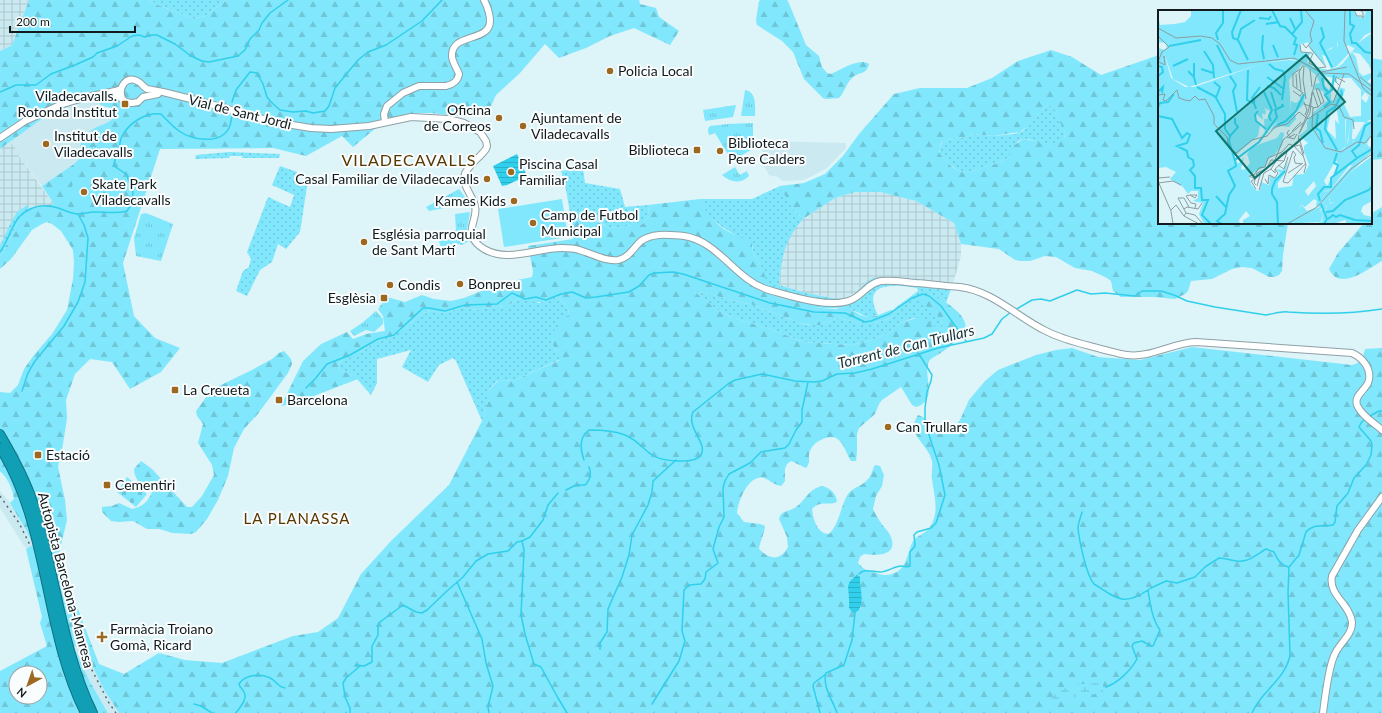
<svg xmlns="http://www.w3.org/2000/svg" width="1382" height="713" font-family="Lato,sans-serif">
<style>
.built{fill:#cae9f0}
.industrial{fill:url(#industrial-grid)}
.grass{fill:url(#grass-dots)}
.forest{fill:url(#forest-firs);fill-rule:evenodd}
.wetland{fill:url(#wetland-marsh)}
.cemetery{fill:url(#cemetery-stones)}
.park{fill:url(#park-tufts)}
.pitch{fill:#81e7fc}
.water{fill:url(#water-rules)}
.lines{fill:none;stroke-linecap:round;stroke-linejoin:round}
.stream{stroke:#30cfeb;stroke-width:1.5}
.secondary-casing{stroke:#8da1a6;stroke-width:8}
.highway-casing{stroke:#11707f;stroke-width:10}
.secondary{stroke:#fff;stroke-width:6}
.highway{stroke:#109fb5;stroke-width:8}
.rail{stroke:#5b676a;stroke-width:1.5;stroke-dasharray:2 4;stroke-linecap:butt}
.poi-dot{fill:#9d6920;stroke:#f9fdfe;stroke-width:1.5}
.labels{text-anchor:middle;stroke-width:4;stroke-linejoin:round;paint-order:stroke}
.poi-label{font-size:14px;fill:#131a1c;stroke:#f9fdfe;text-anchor:start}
.street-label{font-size:14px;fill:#131a1c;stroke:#f9fdfe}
.water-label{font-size:15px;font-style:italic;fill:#1b3439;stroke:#f9fdfe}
.neighbourhood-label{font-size:15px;letter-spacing:1px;fill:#5a3700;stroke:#f9fdfe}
.quarter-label{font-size:16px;letter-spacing:1px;fill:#5a3700;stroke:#f9fdfe}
.inset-river{fill:none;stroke:#30cfeb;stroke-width:2}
.inset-road{fill:none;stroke:#8c9da0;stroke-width:1}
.view{fill:#0f766e;fill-opacity:0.15;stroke:#0f766e;stroke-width:2}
.inset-edge{fill:none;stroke:#131a1c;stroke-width:2}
</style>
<defs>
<pattern id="industrial-grid" width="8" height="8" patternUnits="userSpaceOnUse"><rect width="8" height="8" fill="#cae9f0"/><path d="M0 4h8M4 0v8" fill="none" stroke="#adc7cd"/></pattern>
<pattern id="grass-dots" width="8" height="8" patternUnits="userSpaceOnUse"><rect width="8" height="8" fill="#81e7fc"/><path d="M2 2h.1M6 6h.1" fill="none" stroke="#6fc6d7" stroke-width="1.8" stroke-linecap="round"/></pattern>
<pattern id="forest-firs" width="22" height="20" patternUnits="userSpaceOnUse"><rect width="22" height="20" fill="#81e7fc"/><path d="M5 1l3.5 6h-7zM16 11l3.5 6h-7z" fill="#6fc6d7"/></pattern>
<pattern id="wetland-marsh" width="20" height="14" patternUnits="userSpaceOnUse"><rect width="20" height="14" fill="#81e7fc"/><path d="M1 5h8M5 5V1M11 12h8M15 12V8" fill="none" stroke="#6fc6d7"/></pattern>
<pattern id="cemetery-stones" width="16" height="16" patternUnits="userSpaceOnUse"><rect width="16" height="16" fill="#81e7fc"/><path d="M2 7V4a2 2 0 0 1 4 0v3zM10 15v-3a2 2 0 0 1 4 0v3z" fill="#6fc6d7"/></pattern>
<pattern id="park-tufts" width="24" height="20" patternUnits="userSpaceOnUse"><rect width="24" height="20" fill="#81e7fc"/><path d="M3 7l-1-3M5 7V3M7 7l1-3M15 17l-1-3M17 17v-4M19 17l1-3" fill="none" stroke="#6fc6d7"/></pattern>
<pattern id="water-rules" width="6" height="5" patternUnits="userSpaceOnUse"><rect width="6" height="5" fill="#30cfeb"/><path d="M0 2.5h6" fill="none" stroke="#2ab1c9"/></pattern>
</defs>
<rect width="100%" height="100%" fill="#ddf4f8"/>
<path class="built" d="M96,98L99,103L112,108L114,111L113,118L108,123L91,132L89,135L83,138L80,146L81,157L74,164L42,186L18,155L19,154L10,142L46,116L56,111L71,105Z
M763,141L846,143V148L827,168L812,176L803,180L783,181L778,177L769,175L765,168L762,165L764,159L761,145H763Z
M0,491L12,505L33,545L26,549L0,508Z
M81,642L103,688L119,713H108L90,682L74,647Z"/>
<path class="industrial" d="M0,0H29L12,45L0,51Z
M10,142L20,154L18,155L54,204L31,209L18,222L9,241L0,256V149Z
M855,192H880L916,201L954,223L961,244V256L953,283L904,278L857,292L842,300L806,293L779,285L781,261L785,247L792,231L803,219L835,198Z"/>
<path class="grass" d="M149,0H227L205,16L194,19L158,5Z
M1047,105L1053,106C1056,110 1055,114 1057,118C1060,123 1066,128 1065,135C1065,145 1048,145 1041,143C1035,142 1029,138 1023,139C1014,141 1013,152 1008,158L995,164L966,173L959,171L949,164L940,154L939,148L944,140L947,139L966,137L975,134L993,136L1014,134L1023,131Z
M229,152L280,154V155L279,158H242V156H230L229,158L195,159L196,155Z
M280,166L297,172L295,182L307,186L300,232L286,249L278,244L272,262L260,270L247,296L236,291L243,271L249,267L251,259L247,252L268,197L290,207L294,195L272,185Z
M583,168L585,183L620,189L625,207L648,205L649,216L644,223L640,225H631L621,228L607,227L595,219L586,217L579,221L571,219L566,190L561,171Z
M780,186L794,210L803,219C784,241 782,256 779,285L806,293L842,300L852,296L867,282L873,278L889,277L953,283L946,303L929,295L922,302L938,315L943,325L941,329L936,330L914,318L900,323L888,333L872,340L852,345L803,342L773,330L732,317L716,309L695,292L705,293L735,301L753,305L800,323L808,325H820L838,318L860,323H875L891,318L895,313L894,310L895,308L918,291L917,288C905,286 875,281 873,298C873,304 875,310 878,315C864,320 864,314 852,310C843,306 832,309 822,308C803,306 783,299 765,292L762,268L753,252V246C733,232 708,224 700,199H752Z
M27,205L30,210L18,222L9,241L0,256V246L11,222L17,212Z
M556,297C563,301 569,306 569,315C560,319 551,335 553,345C554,350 558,355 561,359L515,380L497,381L489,390V399L482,421L456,361L453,358L439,365L428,382L402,367L411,350L377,359V383L371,395L357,379L351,374L340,370L338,364L345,359L361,352L373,343L403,330L421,314L430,311L444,313L463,307L476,310L494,306L505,307L517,300L523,298L539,303Z"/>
<path class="forest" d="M29,0H149L158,5L194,19L205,16L227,0H639L640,4L656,8L659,17L679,31L670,45L634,28L610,36L586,48L559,58L545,44L520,73L496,95L491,106L457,116L431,113H412L388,118L353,147L342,136L306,156L273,148L160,149L123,263L134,316L155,338L180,348L161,372L130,389L112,362L90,359L75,374L66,400L67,418L63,444L58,467L65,500L67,520L58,557L99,664L124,674L159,653L185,660L222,663L293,636L318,632L338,618L361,574L392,540L449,485L482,421L489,399V390L498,381L515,380L560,360C558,355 554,350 553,345C550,332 558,320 569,315C569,306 563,301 556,297L542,302H534L523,298L517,300L505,307L494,306L476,310L463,307L444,313L430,311L421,314L403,330L373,343L358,354L340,362L338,364L340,370L351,374L358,379L298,402L281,406L303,361L321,344L347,332L353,339L366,334L385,331L383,316L378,309L387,297L405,302L422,295L434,299L451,301L464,298L499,284L532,277L533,271L528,246L573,239L571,219L579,221L583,218L589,217L607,227L621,228L631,225H640L644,223L649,216L648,205L700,199C705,212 717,226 729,232C737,236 744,238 752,243L753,252L762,268L765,276V292L780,298L820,308L836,309L839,308H849L860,315L867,317L876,316L891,310H894L895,313L891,318L875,323H860L838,318L820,325H811L800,323L753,305L735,301L705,293L695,292L716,309L732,317L773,330L803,342L852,345L872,340L888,333L900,323L920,317L934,325L936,330L941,329L943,325C937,310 924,308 920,298L923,295C928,295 931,295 935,297C945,300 969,317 965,328C962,337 946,350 939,354C935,357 929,358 928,364C924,379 938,400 916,407L912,405L901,387L882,400L879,404L875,414L859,428L857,434V451L856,461H851C843,448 841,430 821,440C816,442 812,446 810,451C807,457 812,461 806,468L791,461L787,464L785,469V481L781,486C774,485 770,480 764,478C749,474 738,501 737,513L744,522L760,524L765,526C764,535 760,541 759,549C770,560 780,561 788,547L787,537L779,519C781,510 789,512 796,507C806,500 809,488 823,486C831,489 836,493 837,502C827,506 821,500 812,509C813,520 818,534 829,534C840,523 840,507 848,494C853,487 863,486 868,479C872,475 872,470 875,465L880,466L884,475L882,486L876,496L873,509C876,515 880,522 884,527C886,530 889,532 890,535C900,556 877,556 864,554L860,557L858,563C864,570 868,571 876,573C879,574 881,575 885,575C906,574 906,558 912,543C916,535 926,534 930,527C940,512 934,496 932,479C931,473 933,467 932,461C928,443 905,435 918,415C928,418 931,426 936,434H945L953,428L960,420L969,400L985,381L998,370L1036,355L1056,350L1072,348L1098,357L1140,360L1192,347L1352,365C1361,363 1363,358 1365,349L1382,348V713H119L103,688L81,642L74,647L90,682L108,713H0V671L47,646L40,623L42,617L26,549L33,545L26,530L10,503L14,499C12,487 8,479 0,471V392L10,393L18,385L24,369L34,355L52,334L67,310L73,279L74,262L73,250L61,231L52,224L47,222L42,224L32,230L11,259L0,269V256L9,241L18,222L23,216L31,209L54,204L42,186L74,164L81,157L80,146L83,138C88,135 89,132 93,129C101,124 119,123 112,108L101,105L96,99L71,105L46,116L0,149V51L12,45ZM857,574L859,575L861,605V608L856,613L849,608C848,595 845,583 857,574ZM16,673H40V697H16Z
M761,0H787L788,1L806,45L819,56L822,67L827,73L831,74C841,70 859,57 869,64C866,75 861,71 853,77C846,83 845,92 839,98L826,99L823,98L804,79L793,52L782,41L757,25L756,20L759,1Z
M1051,50L1072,57L1101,75L1159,55V223H1288L1283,255L1282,271L1279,275L1274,277H1269L1252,268L1242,267L1232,269L1212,279L1191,281L1188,291L1185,294L1175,299L1154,297H1121L1113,291L1111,281L1107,278L1092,271L1075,268L1056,257L1045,256L1030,261H1020L1015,260L999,249L961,244L954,223L916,201L880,192H855L835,198L803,219L794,210L781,189L780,186L804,183L825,174L843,156L859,134L894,94L920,88H967L992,78L1018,61ZM1047,105L1053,106C1055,110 1055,112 1056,116C1059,124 1067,128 1065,137C1052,150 1038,140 1023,139L1013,146L1011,152L1008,158L995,164L966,173L959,171L951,166L940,154L939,151V148L942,142L947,139L966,137L975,134L993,136L1020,132L1028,126Z
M1371,58L1382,60V159L1371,160Z
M1382,207V261C1368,269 1339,292 1329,269L1338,253L1364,223H1371L1372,213Z
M284,351L291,359L292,364L288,373L257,415L244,429L234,448L228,476L218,500L207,519L196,532L191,534L173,533L159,529H147L133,521L119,522L111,521L102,512V507L112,506L119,503L132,509C142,507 148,502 152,492C143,487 134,480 134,469L141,461L152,469L187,507H192L202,496L214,475L212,465L198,443L203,424L197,416L196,411L207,396L219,386L250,371L272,359L279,353Z"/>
<path class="wetland" d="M1103,683V693L1066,698L1058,704L1052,698C1065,682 1084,684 1103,683Z"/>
<path class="cemetery" d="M127,477L147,494L136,507L117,492Z"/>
<path class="park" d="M745,90C757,92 755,106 755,116H741Z
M736,105L733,117L705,121L703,110Z
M753,123V138L756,147L732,161L715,133L709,135C708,132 707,129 710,126L728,124Z
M735,167L740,175L747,171L749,176C740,185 730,182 722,175Z
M459,189L469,203L429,211L426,207Z
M470,212L466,236H469L471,240L462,245L459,244L441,247L439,241L444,238L443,234L456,230L455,214Z
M146,213L173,224L161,261L136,256L134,238L141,214Z
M376,311L383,319V324L374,332L366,330L354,336L350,331L362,323Z"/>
<path class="pitch" d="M73,182L98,189L96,200L70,195Z
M562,199L568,237L504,247L498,209Z"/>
<path class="water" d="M517,154L527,176L507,185L502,186L493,166Z
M857,574L860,577C859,587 867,608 855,613L852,612L849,608L848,586L850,581Z"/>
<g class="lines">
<path class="stream" d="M0,92L16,85H36L51,74L75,65L93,57L97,53L117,46L132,36L139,35L145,37L151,35H157L175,44L191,56L202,61L209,62L238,56L245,50L250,39L259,30L262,23L270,13L288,0
M232,102L236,90L250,72L257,73L263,84L267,97L271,102L280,110L293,112L306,111L313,113L325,111L329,106L335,88L358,60L368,52L386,45L422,21L442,0
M0,252C8,241 11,227 19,217C30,206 43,203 58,208C64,210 72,214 78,214C83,214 89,212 94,212C105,212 116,214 127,211L132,203L133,191L126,174L114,166C114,159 116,155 119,148C120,144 120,140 122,136C130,122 146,112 161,114C167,120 172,126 179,131C192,140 220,145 229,128C231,124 231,120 232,116
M1015,310L1032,300L1041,299L1050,301L1077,290L1091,294L1105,293L1135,296L1142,291H1161L1174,295L1187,301L1215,307L1266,315C1273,314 1281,311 1288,312C1319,314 1351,314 1382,309
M306,388L315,379L327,364L350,355L378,339L394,335L423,308H429L445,311L465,305L497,304L512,293L525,299L536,297L546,300L561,294L572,292L586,298L596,297L629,292L639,286L649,275L654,273L673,272L683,274L770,303L814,312L845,313L865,322L871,321L889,314L912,298L923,294L929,296L941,306L966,341
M22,391L28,373L35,361L64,326L78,302L85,282L88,238L84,225L78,214
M1368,417L1379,411H1382
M584,460C580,449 579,437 589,430C600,430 615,431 625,435C636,439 643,449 652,455C661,461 695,465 701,455C708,443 686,428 693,412L728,384L735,380L762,374L795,381L814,382L822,381L837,374L855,373L872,369L938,348L984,338L992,334L1002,319L1011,312
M566,490L576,485H585C590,480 592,474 589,467
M1082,512C1081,517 1078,523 1078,528C1079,539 1086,575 1094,584C1117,598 1123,607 1148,590
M522,541L524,550L521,615L525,634L534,664L541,667L558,698L567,713
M859,574C864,568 873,572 880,572C887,572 895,566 901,566C905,566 906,568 910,566V552L915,546L914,535L917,532L931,528L936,523L945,495L939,465L925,423V408L927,392L931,381L932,375L919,354
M457,582L482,639L486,663L493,686L488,707L489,713
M600,649V643L607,632L608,609L622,577L629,555L632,535L648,505L652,492L653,481L676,460
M356,665L364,666L372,662V646L378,635V626L380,622L403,605L416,612L422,613L427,610L447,591L463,577L476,561L488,554L508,551L517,542L522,541L530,537L543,520L548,505L558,493
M1106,687C1118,683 1131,670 1137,659L1132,646L1134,643L1142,641L1151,646H1153L1160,630C1152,619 1150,603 1148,590L1151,588L1166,581L1177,583L1195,577L1205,567L1219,558C1225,558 1230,560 1236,561C1248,563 1256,555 1266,549L1274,552C1278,560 1280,565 1289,567L1299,555L1306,532C1314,523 1323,527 1333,525L1335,522L1337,506L1348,493L1354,478L1366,465L1371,455L1372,445L1371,441L1359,427L1361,423L1365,419
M194,704L201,706L212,713
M652,704L679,661L685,641L682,631L684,590L689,585L701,584L705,579L706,572L718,563L713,549L719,527L724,517L723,488L725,481L729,474L750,463L761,452L785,448L789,444L796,430L802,422V410L808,382
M236,713C240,707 248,699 244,692C242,688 240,688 239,684C245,674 262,673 272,679C277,683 279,687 285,688
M350,713V708L345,697L343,683L346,678L360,666
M820,713L813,686L814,683L826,674
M837,713C833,701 822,686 826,673L844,665L852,640L855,613
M1252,713C1261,691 1284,681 1290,656L1288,592L1289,568"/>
<g class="secondary-casing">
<path id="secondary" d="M108,93L118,96L126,102L132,103L138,102L143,97L158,94
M122,98C118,88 126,75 137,81C142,83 143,87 147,89L163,92L203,102L274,122L311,128L331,129L369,126L411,117L448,119L464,123L480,132L486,141L487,146L486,149C480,158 466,166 464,177C463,187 473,196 475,206C478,216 469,226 472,236C474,241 479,246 484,249C508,263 536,248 562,248C568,248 574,248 579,250C591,253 605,262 618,260C629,258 634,247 641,241C653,232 671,235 684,236C719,241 736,281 769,290C791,296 830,309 851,300C863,295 868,283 881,281C893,280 905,282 916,283C931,284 946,286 960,287C993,291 1017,317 1046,331C1063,340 1083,344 1101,349C1110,351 1118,354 1127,355C1151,358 1172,343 1196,342L1352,353C1363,358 1373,370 1368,383C1364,391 1354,396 1357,405C1361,415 1374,423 1382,430
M385,122L384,114L387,106L403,93L419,86H446C452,85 458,81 459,74C457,69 453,63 452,57C450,32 490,43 490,21C490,14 487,6 484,0
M0,138L25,121L60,105L83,98L115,91L121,89
M1323,713C1325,698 1328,670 1334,656C1338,644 1353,635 1352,622C1350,604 1328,595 1332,576L1358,530L1382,497"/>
</g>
<g class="highway-casing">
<path id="highway" d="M0,434C13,456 25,478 33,502C56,572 61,647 93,713
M0,448C50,528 43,630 85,713"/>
</g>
<use href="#secondary" class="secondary"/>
<use href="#highway" class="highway"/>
<path class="rail" d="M0,496L19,523L31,547
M78,643L109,703L116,713"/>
</g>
<g class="poi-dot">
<circle cx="610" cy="71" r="4"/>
<rect x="121" y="100" width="8" height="8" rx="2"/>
<circle cx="499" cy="118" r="4"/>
<circle cx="523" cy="126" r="4"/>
<circle cx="46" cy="144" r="4"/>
<rect x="693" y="146" width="8" height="8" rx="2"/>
<circle cx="720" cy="151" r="4"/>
<circle cx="511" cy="172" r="4"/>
<circle cx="487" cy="179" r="4"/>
<circle cx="84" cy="192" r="4"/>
<circle cx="514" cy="201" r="4"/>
<circle cx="533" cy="223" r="4"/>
<circle cx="364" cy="242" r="4"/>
<circle cx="460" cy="284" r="4"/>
<circle cx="390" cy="285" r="4"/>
<rect x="380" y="294" width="8" height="8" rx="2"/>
<rect x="171" y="386" width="8" height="8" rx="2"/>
<rect x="275" y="396" width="8" height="8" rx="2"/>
<circle cx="888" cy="427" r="4"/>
<rect x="34" y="451" width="8" height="8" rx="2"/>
<rect x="103" y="481" width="8" height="8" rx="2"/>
<path d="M100 631h4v4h4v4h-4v4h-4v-4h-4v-4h4z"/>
</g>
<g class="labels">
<g class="poi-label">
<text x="618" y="76">Policia Local</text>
<text x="117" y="101" text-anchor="end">Viladecavalls.<tspan x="117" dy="16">Rotonda Institut</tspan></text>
<text x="491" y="115" text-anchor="end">Oficina<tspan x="491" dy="16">de Correos</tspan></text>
<text x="531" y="123">Ajuntament de<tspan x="531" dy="16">Viladecavalls</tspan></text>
<text x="54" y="141">Institut de<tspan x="54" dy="16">Viladecavalls</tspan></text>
<text x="728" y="148">Biblioteca<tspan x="728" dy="16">Pere Calders</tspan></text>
<text x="689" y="155" text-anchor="end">Biblioteca</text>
<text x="519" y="169">Piscina Casal<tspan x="519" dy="16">Familiar</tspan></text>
<text x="479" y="184" text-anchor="end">Casal Familiar de Viladecavalls</text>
<text x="92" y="189">Skate Park<tspan x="92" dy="16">Viladecavalls</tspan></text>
<text x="506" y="206" text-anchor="end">Kames Kids</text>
<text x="541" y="220">Camp de Futbol<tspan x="541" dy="16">Municipal</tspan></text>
<text x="372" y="239">Església parroquial<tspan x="372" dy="16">de Sant Martí</tspan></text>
<text x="468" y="289">Bonpreu</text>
<text x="398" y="290">Condis</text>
<text x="376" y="303" text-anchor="end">Esglèsia</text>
<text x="183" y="395">La Creueta</text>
<text x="287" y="405">Barcelona</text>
<text x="896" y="432">Can Trullars</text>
<text x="46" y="460">Estació</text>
<text x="115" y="490">Cementiri</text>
<text x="110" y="634">Farmàcia Troiano<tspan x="110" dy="16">Gomà, Ricard</tspan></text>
</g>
<g class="street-label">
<text transform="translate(240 112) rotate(14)" y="5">Vial de Sant Jordi</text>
<text transform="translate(66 580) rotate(75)" y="5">Autopista Barcelona-Manresa</text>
</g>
<g class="water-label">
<text transform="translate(906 347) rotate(-14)" y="5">Torrent de Can Trullars</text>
</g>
<g class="neighbourhood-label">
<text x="297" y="524">LA PLANASSA</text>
</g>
<g class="quarter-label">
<text x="409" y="166">VILADECAVALLS</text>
</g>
</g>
<g transform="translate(1158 10)">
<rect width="214" height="214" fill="#ddf4f8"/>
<path d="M180,30H183L192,43L196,38L179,56ZM175,38L179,48L175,55L168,41ZM194,42L198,47L201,62L205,66L213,63V56L212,60L211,54L214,49V67L209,72L214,73V87L203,80L193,68H177L178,62ZM141,86L145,87L142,95L133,103V91L138,93L143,89ZM188,108L192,116L189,134L194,127V129H198L194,132H201L194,139L183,141L187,138ZM214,112L213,125L206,138L200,140L203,145L214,142L193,162L171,189L172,194L175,192L178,195L167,201L169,196L164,191L166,182L172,180L197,152L200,148L196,141L211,123L208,122L209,117ZM143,194L149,201L165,196L161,202L165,203L163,212L125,214L142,198Z" fill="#81e7fc"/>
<path d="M33,0H195L199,6L205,8L208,2L201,0H214V22L207,25L200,33L214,23V49L211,55L202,44L194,42L198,36L196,38L190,35L187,37L183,30L179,33L181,48L179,56L173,59L168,46L164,45L168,56L153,40L150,32L142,35L143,42L152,43L149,52L155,57L170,60L180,57L185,53L178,62L179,73L175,71L173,75V90L176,91L181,77L187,79L184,90L192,107L203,106V80L207,82L203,88L208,93L211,87L208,85L214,87V109L209,111L214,112L209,117L208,122L211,123L196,141L200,148L198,153L191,156L172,180L167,181L164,192L169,194L167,201L177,195L175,192L171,193L172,187L193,162L214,146V191L205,196L203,201L206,205L214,207V214H189L187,210L175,214H155L164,212L165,203L161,202L166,198L158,196L159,191L156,189L147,197L143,194L141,200L125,214H85V210L92,206L88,201L81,210L82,214H46L41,204L45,193L35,191L40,188V181H33L30,184L25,177L12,169L18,162L8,157L0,158V38L7,40L9,37L7,33L0,32V5L2,15L17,14L27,12L33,6ZM174,37L178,48L175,55L168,41ZM6,43L15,69L31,77L106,53L132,49L144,52L131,50L106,53L36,77H27L13,68ZM144,54L158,65L162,73L157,74L156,79L165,81L169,91L156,102L149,112V119L141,126L150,133L146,136V141L151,155L146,164L136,165L134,176L120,178V173L128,162L130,151L125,160L118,159L122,163L118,168L112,166L111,175L103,172L102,180L99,181L93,174L91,165L106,157L111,148L117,144L124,135L126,123L123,122L119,128L94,137L89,144L92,153L86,160L83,159L86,147L80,154L75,144L78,145L100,126L102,115H104L98,110L97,104L100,102L99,105L105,110L104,103L107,105L108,101L106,98L112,101L109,109H106L107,124L111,123L108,122L116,114L125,111L116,115L112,121L122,116L131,117L138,109L137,103L146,94L147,81L142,95L133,103L131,70ZM167,66L175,68L171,80L166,75ZM179,100L181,114L177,110L178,129L169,120L173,102ZM187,109L192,116L190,134L194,127L195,112H207L194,134L201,132L194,139L183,141L187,137ZM178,150L180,155L169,176L166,171ZM156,171L158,176L150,186L147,181ZM214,124L209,134L211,137L214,136V142L203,146L200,140L206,138Z" fill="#81e7fc" fill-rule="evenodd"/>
<path class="inset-river" d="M83,0L74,22L75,28L80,30L90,50M114,0L122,16L127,17L138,28L136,34L139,35L136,45M192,0V14L196,16L192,24L194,33H198L207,42L214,43M101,8L111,9L113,6M132,8L137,19M108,14L121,12M163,17L166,27L162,33L174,57M134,24L144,12L143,0M105,25L104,39L106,49M80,29L83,19L97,10M60,30L58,23L65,13V0M59,35L73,63M115,35L120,47M11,36L43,30M46,41L55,55L56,68M36,53V67M111,54L117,59L125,61L127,68M0,56L4,57L5,62L0,66M15,56L30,49M43,59L55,63M90,60L89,90L96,93L98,99M30,61L36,67L38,75M72,66L78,75L75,81L79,102M109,67L126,79M164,68L166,78L170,82M56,72L62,77L58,88L67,104V119L72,126M109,76L116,78L123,85M39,77L58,87M0,82L5,77L4,83M106,82L114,100L111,106L113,111M113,82L118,98M124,90L127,68M97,92L94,88L102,77M0,97L2,93L10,92L16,84M166,97L172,92L167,85L174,80L176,65M100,101L97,105L98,111L108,119M160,104L158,118L162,121L165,133M0,106L14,109L24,128L29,123L32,125L29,133L19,136L29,141L30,147L35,150L36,156L32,160L37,166V178H43L44,190H50L44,205L53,214M119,115L128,111L138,101L146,84M179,140L167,119L169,102L177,97L184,84L183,80M199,148L214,139M77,151L71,131L72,126L80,117L77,113V108M177,164L180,155L176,153L179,143M58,186L68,197M162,191L160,184L166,177H173V168L199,148L194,141L201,135L207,116L214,112M163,194L169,209L166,214M168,202L175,201L187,190L211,180L214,176M170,209L175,205L178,207L182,205L197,210L214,211M64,214L59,211L67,204L71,185L77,176L70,161L78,156L77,150L101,132L119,107L117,100L125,96L124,94M120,214L119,192L114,184V179L117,171L127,161"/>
<path class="inset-road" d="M187,0L186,31L205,78L214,86M196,0L199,6H204L205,8V2L201,0M0,18L18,28L43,26L54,28L62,34L72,50L80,54L136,48L164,63L191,64L214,81M0,26L11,37L4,42L0,52M145,34L148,38L154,31L152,24L156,11L147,0M142,35L143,42L154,43M150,35L168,57M155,43L151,53L160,58L168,57M1,52L7,55L6,46V48M146,56L145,70L148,89M142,59L135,64V76L145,83M152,59L154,77M163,62L189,57M138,64L139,78M202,67L214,77M182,76L177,71L178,67L187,72M135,81L142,86L145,82M143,81L141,62L145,55M155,82L160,97M0,85L7,84L5,90L8,91L19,80L21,88L27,90L32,91L37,86L41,90L47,89L56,106V114L69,127L71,138L78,143L94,130L109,126L117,117L129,114L141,102L150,109L173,94L181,96L186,107L195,110L196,119M146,92L149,100L147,105M175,93L186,64M146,94L155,97L154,117L167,138L183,142L199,132L207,133L214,125M155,98L160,97L163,94L166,92L161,79H158L163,94M131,120L129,123L132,127L137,124M134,121L143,112M142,122L152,103L154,82M141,124L150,102L158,67L161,63M129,127L136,129L139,124M141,128L146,144M136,136L146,147M137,136L142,135L148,155L146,163M135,141L125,172L130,173L148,153M135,141L138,145L136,147L137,153L144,154M117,150L125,130L145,113M120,155L126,159L130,147M109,158L113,150L126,151L129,142M113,159L117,163V159L126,151M130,163L145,153M0,168L12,167M97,169L91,166L96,165L101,158L107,157L110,148L124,142L131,134L136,136M97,169L93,171L98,179M107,169L110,174L111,165L117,168L120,163L117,159M0,171L13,201M0,173L15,171L23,175M98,175L96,173L99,163L108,159M99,176L103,162M101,180L106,163L113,159L122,145L140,133L141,125M32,185H39L37,188L32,185L28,186L33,193L38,194L37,198M26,199L29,197L40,199L44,193M13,200L18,195L26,206L28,203M13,201L15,214M28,203L20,188H26L31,197M28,203L37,205L45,214M26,206L41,214M129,214L159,197L193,159L214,144"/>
<path class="view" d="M148,45L187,92L97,168L58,121Z"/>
<rect width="214" height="214" class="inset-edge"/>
</g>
<g transform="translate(28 685) rotate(220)"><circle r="19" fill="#f9fdfe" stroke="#9da2a4"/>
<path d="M0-3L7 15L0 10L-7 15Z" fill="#9d6920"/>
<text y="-6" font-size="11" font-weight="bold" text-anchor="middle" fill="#131a1c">N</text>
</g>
<path d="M10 26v6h125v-6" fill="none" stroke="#131a1c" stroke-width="2"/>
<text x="16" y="26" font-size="12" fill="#131a1c" stroke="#f9fdfe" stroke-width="3" paint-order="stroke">200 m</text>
</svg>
